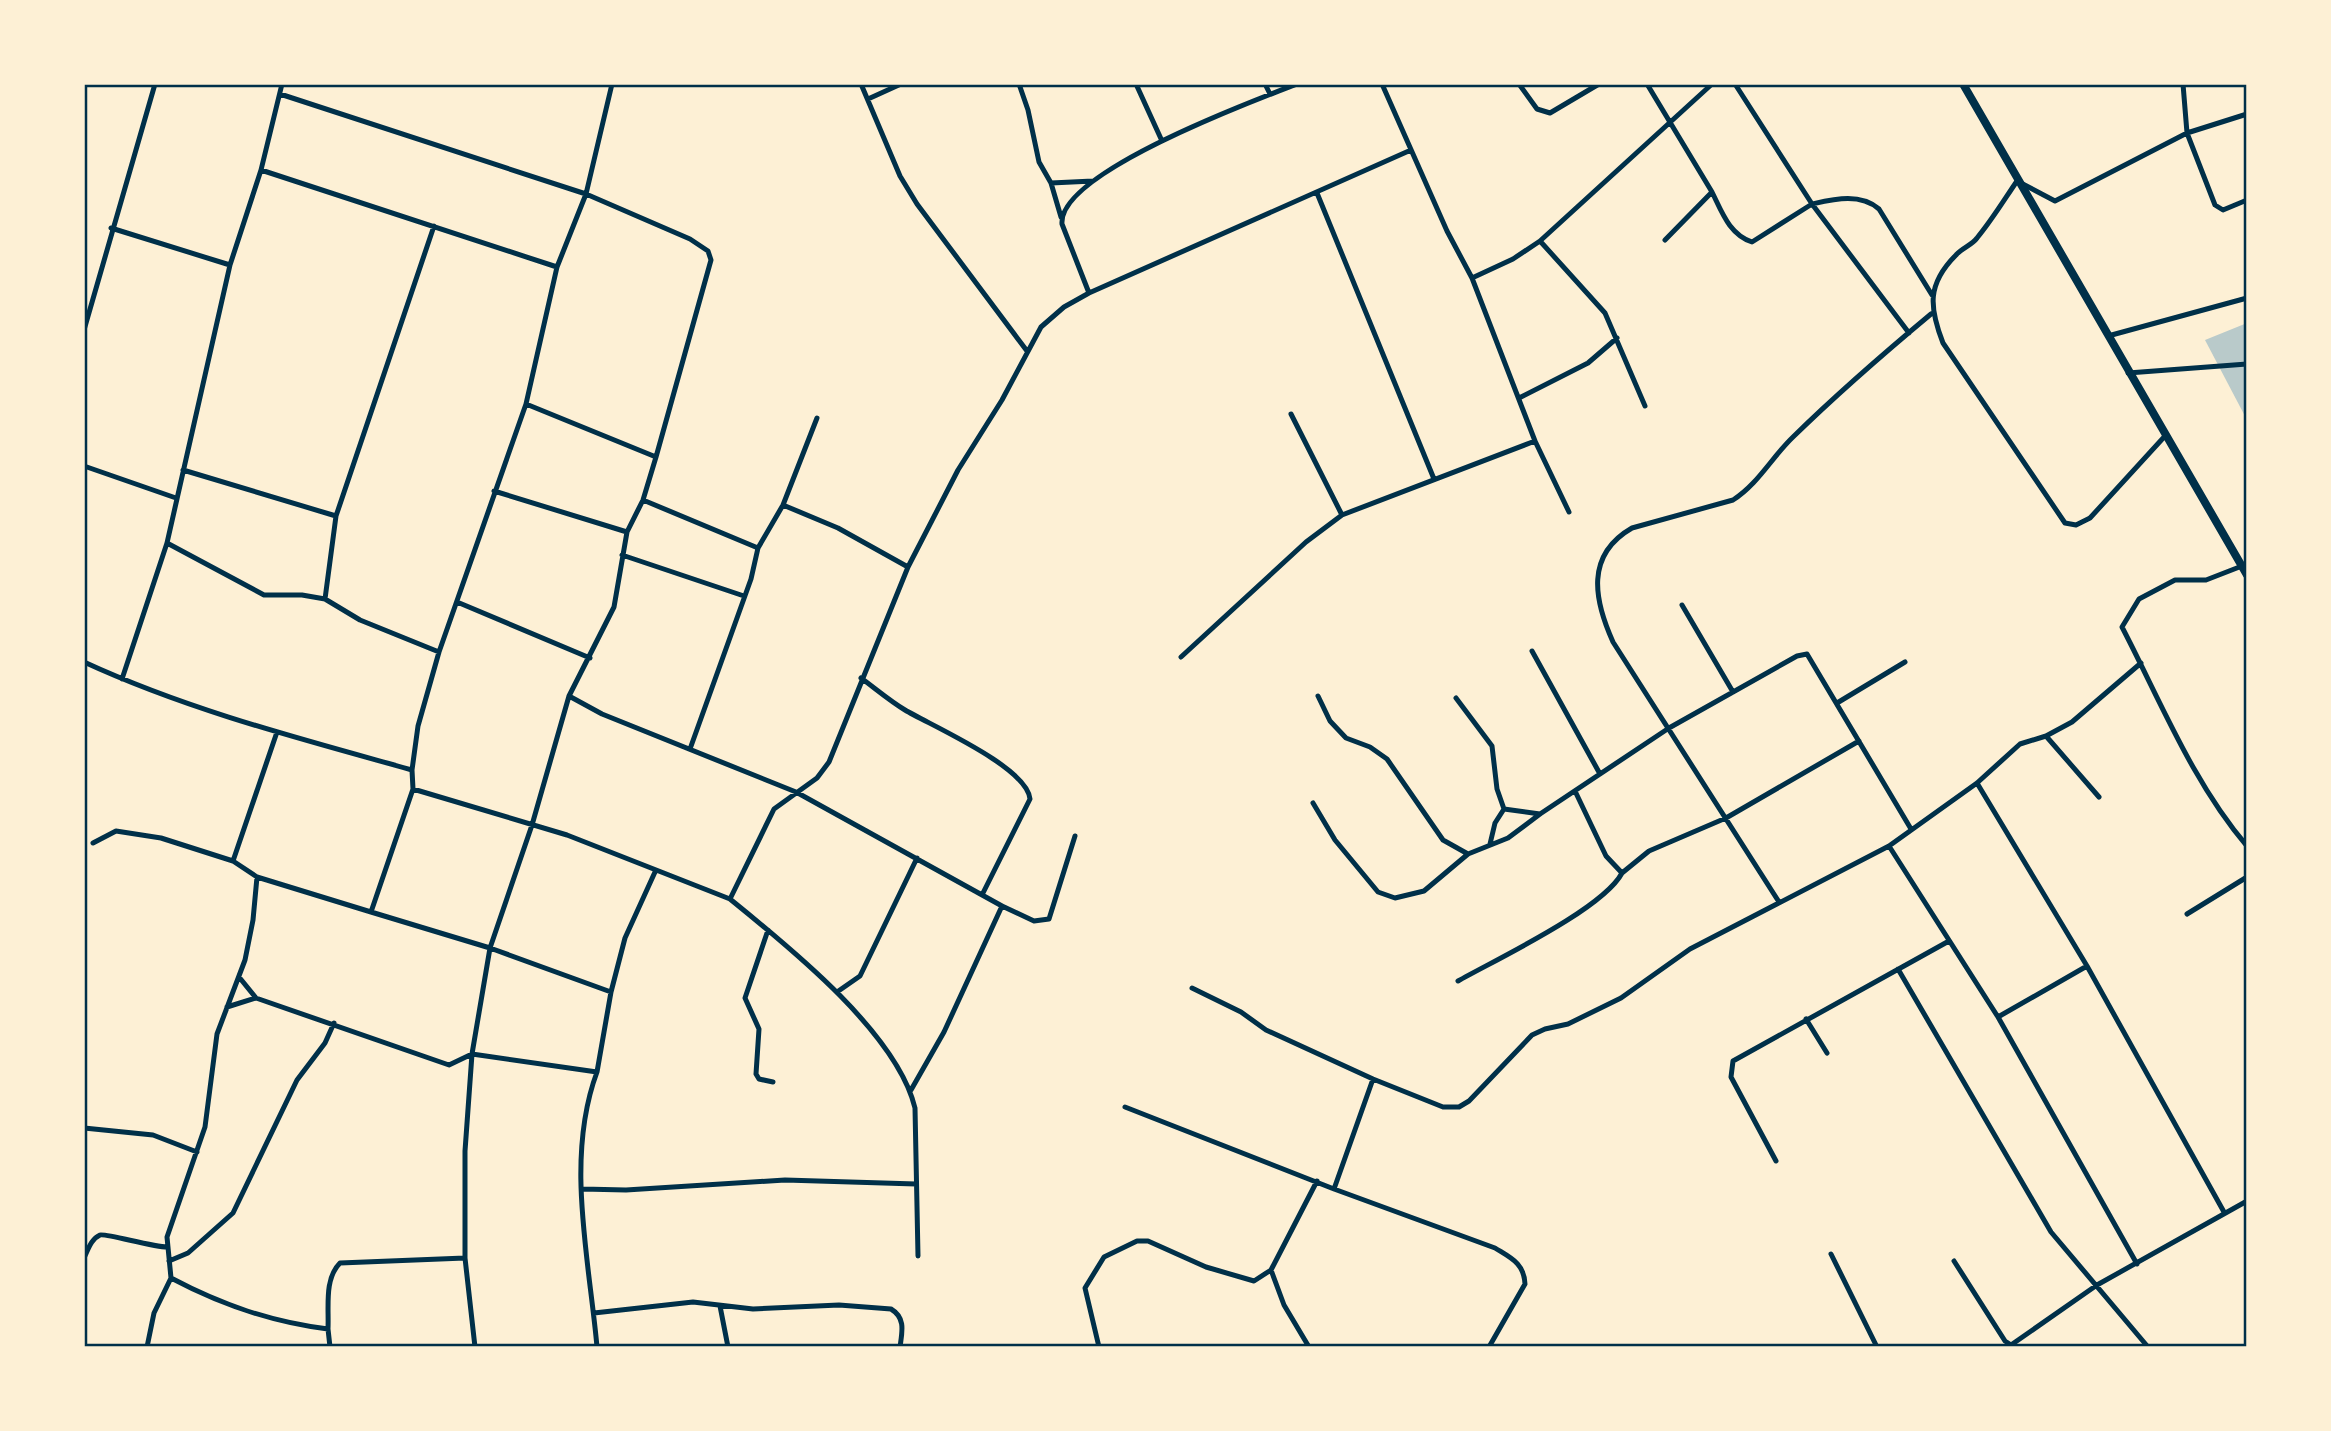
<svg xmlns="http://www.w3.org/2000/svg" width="2331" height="1431" font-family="'Open Sans',sans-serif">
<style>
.green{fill:#b9caca}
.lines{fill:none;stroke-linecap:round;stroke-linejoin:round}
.minor{stroke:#003049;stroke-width:5}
.trunk{stroke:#003049;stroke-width:8}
.neatline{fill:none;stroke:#003049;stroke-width:2.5}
</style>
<rect width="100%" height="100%" fill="#fdf0d5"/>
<path class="green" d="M2247,323V420L2205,340Z"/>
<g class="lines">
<path class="minor" d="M861,84L900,176L917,204L1027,351
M1019,84L1028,110L1039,162L1051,183L1061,217
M1136,84L1162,141
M1265,84L1270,94
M1382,84L1447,231L1472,278L1513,259L1540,241L1712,84
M1519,84L1537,109L1550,113L1599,84
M1647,84L1712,192L1665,240
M1735,84L1812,204C1835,199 1860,193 1879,209L1932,295
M2183,84L2187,133L2215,205L2223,210L2247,200
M280,94L586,194L690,239L708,251L711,260L656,457
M868,99L901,84
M261,170L557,267
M1051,183L1093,181
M1712,192C1722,212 1729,234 1752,242L1812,204L1909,333
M1317,193L1434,479
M111,228L230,265
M1540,241L1605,313L1645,406
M1472,278L1535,441L1569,512
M1089,293L1062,224C1058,173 1253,101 1297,84
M84,330L155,84
M2108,336L2247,298
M2128,373L2247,364
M1519,398L1588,363L1617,338
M526,404L656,457L643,500L627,532L614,607L569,696
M1291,414L1342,515
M2165,436L2090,518L2076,525L2065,523L1943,343C1929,307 1927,284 1956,255C1962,248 1972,245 1977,238C1992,220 2004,200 2017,181L2055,201L2187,133L2247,114
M84,466L176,498
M183,470L336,516
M494,491L627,532
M643,500L758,548L783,505L817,418
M783,505L838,528L908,567
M167,543L264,595H302L325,599L360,620L439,652
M622,555L744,596
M2242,566L2206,580H2175L2139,599L2122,627C2160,700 2193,783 2247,846
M325,599L336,516L434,226
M457,602L590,658
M1682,605L1733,692
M1532,651L1600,774
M1181,657L1306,542L1342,515L1535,441
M84,662C188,710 301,739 412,770
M861,678C876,689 890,701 905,710C932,726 1027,767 1030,799L983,893
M122,679L167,543L230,265L261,170L282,84
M1318,696L1330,721L1346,738L1370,747L1387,759L1443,840L1468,854
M1456,698L1492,746L1497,789L1504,809L1540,814
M1837,703L1905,662
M2046,736L2099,797
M690,749L751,579L758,548
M1977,783L2087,966L2224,1212
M413,789L412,770L418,726L439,652L526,404L557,267L586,194L612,84
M1313,803L1335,840L1378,892L1395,898L1424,891L1468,854L1508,838L1540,814L1669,728L1797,656L1807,654L1911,829
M93,843L116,831L161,838L233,861
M1490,844L1495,823L1504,809
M1889,846L1977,783L2020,744L2046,736L2072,722L2141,663
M1622,873L1649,851L1726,818L1859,741
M257,877L233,861L277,732
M730,899C788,946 897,1033 915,1108L918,1256
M1779,902L1613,642C1594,600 1585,555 1632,528L1733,500C1758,484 1772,457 1793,437C1837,394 1883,354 1931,314
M1002,906L1034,921L1049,919L1075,836
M2187,914L2247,877
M768,930L745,998L759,1029L756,1074L759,1079L773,1082
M1898,969L2051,1232L2148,1347
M239,977L256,998L449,1065L472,1054L597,1072L611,992L490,948L371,912L413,789L567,835L730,899L774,809L817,778L829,762L908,567L958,470L1002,400L1041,327L1064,307L1089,293L1411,150
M1458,981C1497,959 1603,909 1622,873L1606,856L1575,791
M1192,988L1241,1012L1266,1030L1373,1079L1443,1107H1459L1469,1101L1532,1035L1545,1029L1568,1024L1621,998L1690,949L1889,846L1998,1017L2137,1264
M611,992L625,938L655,872
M837,992L860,976L917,858
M227,1007L256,998
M1998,1017L2087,966
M1806,1019L1827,1053
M597,1072C565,1158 589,1258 597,1347
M1373,1079L1334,1189L1495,1248C1511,1258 1524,1263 1525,1284L1489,1347
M1125,1107L1334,1189
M84,1128L153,1135L197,1152
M1776,1161L1731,1077L1733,1061L1949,941
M582,1189L626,1190L785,1180L916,1184
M1831,1254L1877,1347
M84,1258C88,1250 91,1239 100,1235C105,1233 153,1247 167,1247
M465,1258L475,1347
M169,1261L188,1253L233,1213L297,1080L325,1043L334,1023
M1954,1261L2005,1341L2011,1345L2097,1285L2247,1201
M1271,1270L1284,1305L1309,1347
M720,1306L728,1347
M594,1313L693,1302L753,1309L839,1305L891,1309C906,1318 902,1332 900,1347
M328,1329C329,1307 324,1279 340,1263L465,1258V1151L472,1054L490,948L532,825L569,696L602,714L796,792L1002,906L944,1032L911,1090
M147,1347L154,1313L171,1278
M330,1347L328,1329C271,1322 222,1305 171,1278L167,1237L205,1127L217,1034L245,960L253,920L257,877L371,912
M1099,1347L1085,1288L1104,1257L1137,1241H1148L1206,1267L1254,1281L1271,1270L1317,1181"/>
<path class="trunk" d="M1963,84L2247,575"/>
</g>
<rect width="2331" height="1431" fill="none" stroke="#fdf0d5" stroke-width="172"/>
<rect x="86" y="86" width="2159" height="1259" class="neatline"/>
</svg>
